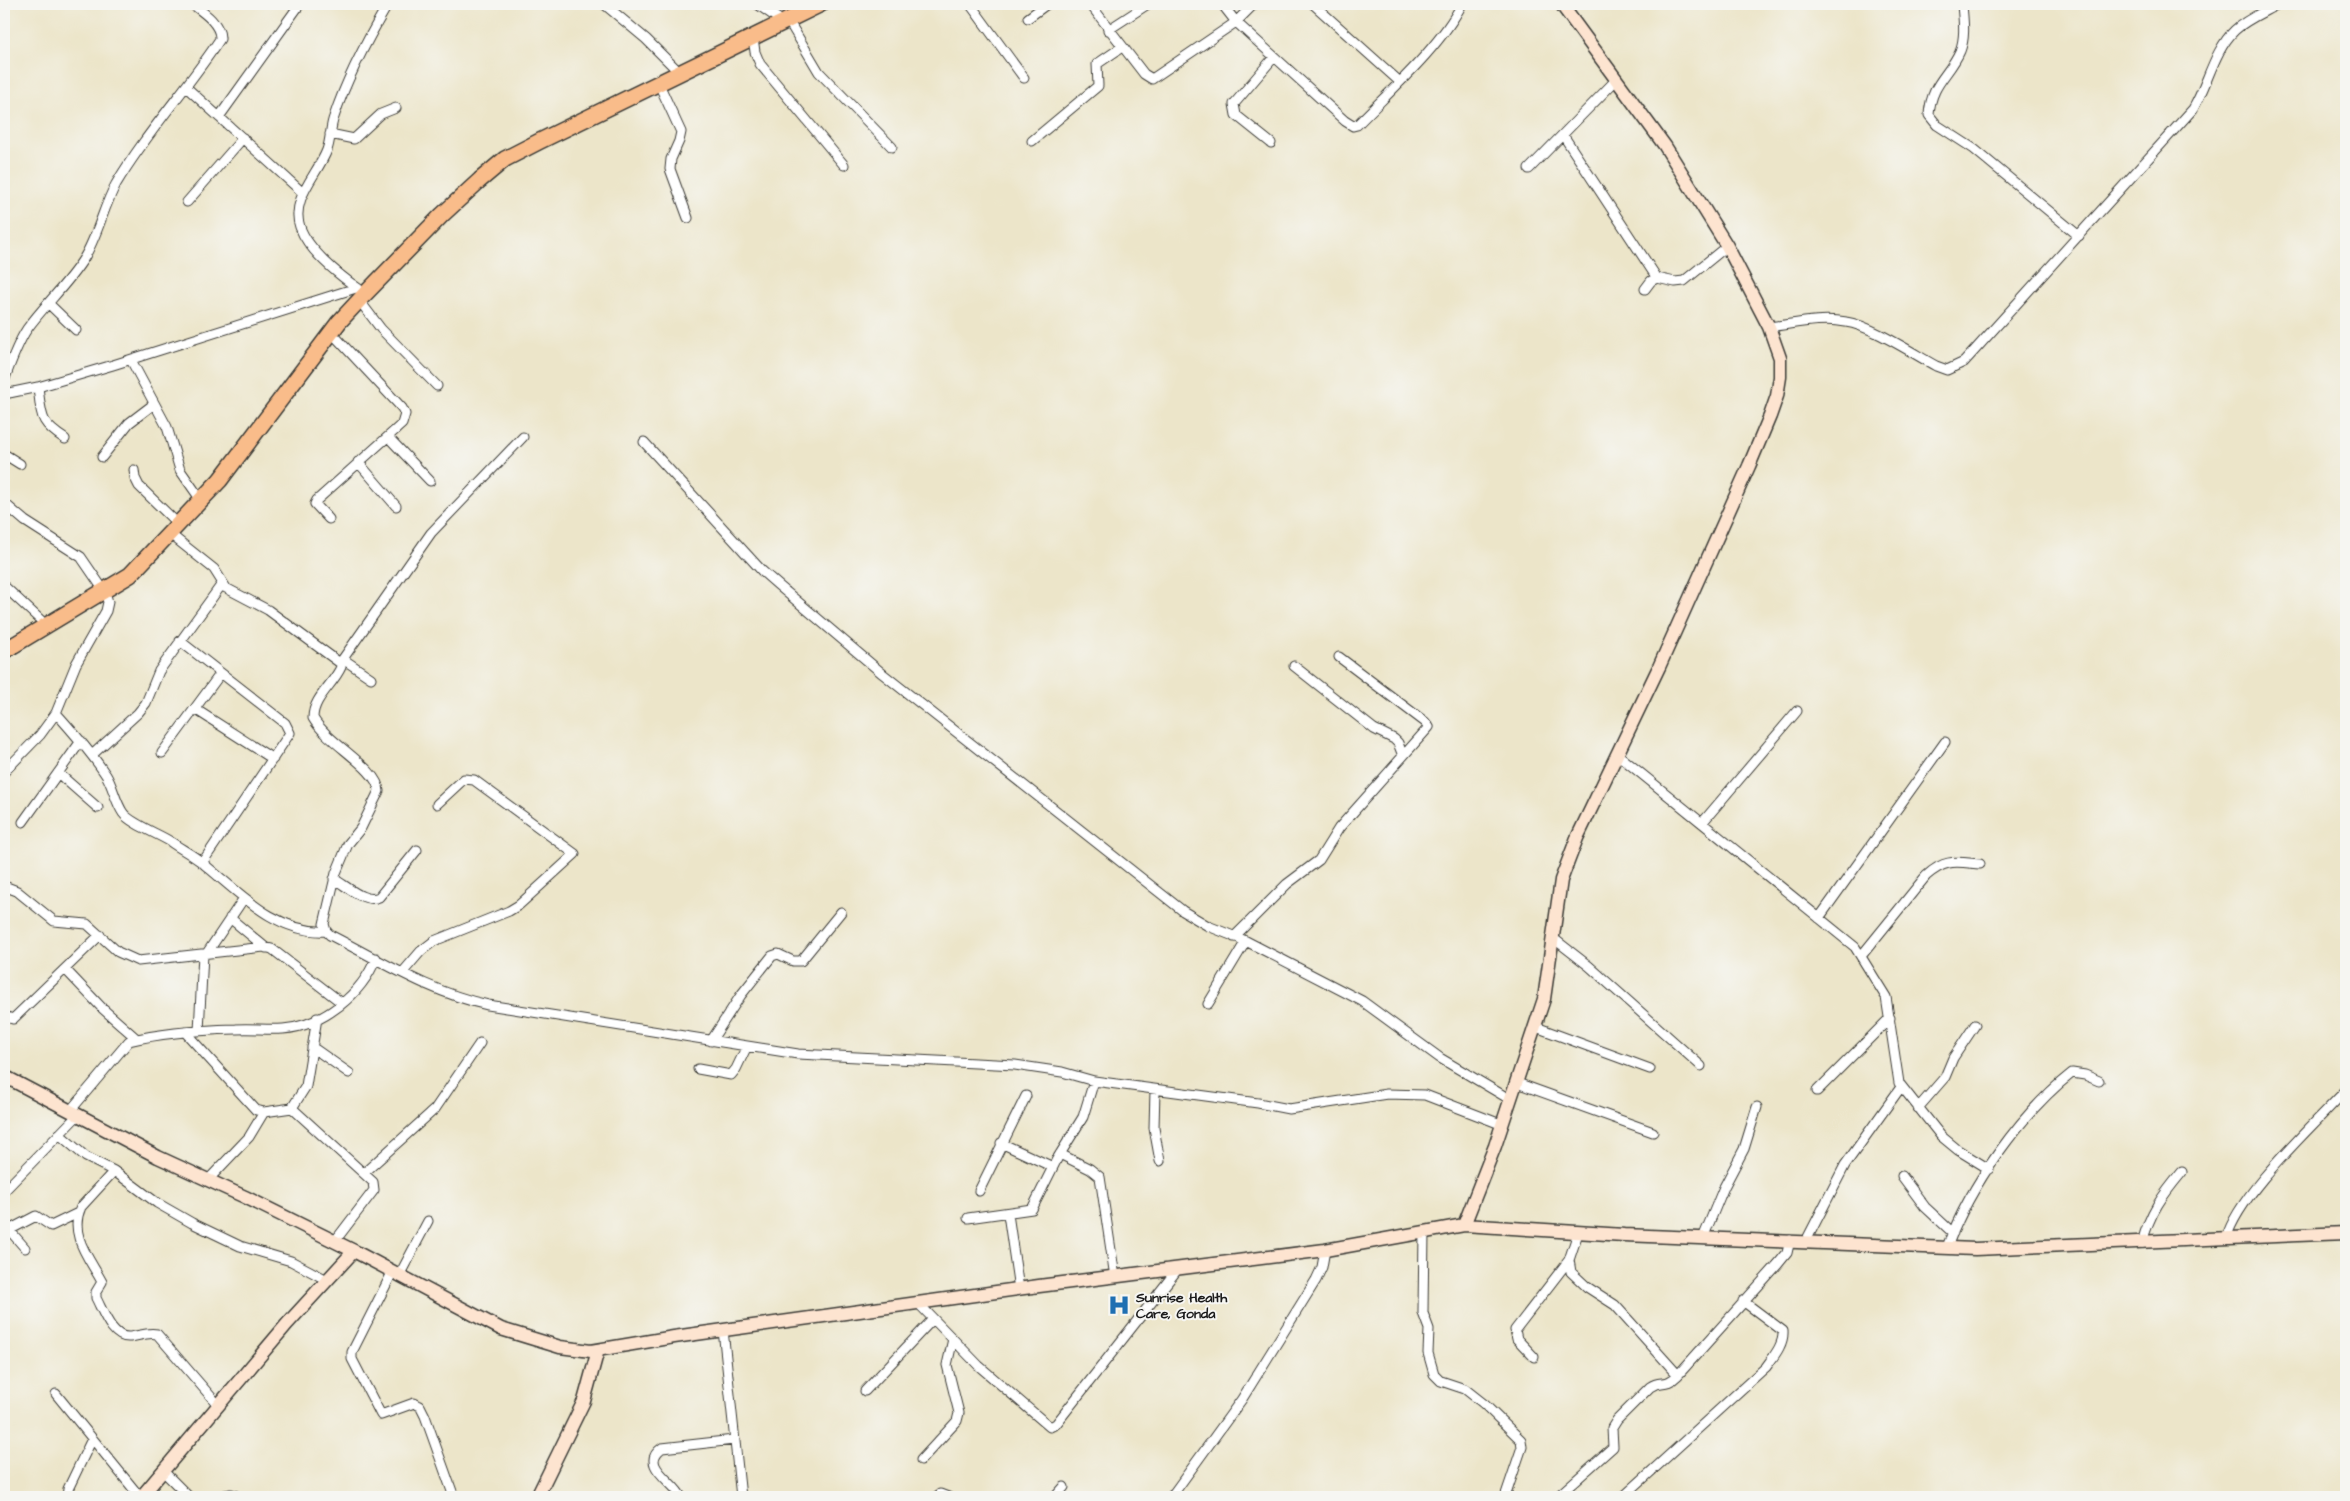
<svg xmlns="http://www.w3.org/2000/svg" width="2350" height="1501" font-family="'Architects Daughter',sans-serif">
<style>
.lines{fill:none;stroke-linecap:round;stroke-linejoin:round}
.street-casing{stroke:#3b3a36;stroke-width:11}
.secondary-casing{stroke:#3b3a36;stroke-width:15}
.primary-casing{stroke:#3b3a36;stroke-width:18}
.street{stroke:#fff;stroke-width:9}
.secondary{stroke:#fde4d0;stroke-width:12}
.primary{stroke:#f9bc8a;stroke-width:15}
.labels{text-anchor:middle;stroke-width:4;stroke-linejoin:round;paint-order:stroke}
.poi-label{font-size:14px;font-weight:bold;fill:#1c1c1c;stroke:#f6f6f2;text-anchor:start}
</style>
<rect width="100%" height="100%" fill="#f6f6f2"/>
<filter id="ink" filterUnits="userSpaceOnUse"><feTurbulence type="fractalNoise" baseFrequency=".02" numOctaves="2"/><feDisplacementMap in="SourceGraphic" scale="10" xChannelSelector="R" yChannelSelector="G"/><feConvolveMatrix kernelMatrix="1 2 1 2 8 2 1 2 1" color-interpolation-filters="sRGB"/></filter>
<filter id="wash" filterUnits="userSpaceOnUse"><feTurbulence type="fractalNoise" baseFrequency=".0096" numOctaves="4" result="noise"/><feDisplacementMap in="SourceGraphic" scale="20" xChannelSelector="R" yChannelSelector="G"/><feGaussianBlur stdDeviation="1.12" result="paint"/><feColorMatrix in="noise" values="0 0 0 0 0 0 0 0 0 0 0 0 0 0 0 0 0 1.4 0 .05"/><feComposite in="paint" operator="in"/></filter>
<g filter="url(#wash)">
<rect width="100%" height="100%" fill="#ece5c9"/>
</g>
<g filter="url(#ink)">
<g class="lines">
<g class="street-casing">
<path id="street" d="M604,4L646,39L679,72
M757,4L783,22
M970,4L1024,78
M1090,4L1144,74L1152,79L1236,22L1345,121L1353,126L1357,125C1391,90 1440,47 1462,4
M1222,4L1236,22L1254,4
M1313,4L1400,82
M1962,4C1963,19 1966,36 1960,51C1949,76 1931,83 1929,115L1937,125L1974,149L2079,236
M1028,18L1047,4
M788,20L819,72L892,147
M1108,30L1148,4
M753,37L755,52L760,64L844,165
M658,82L681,132L679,141L671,159L670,169L688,218
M186,87L303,193
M219,117L300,4
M330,134L354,139L381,114L396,108
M1563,135L1657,278
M1032,141L1098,86L1097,64L1122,47
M1271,143L1236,115L1234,104L1274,57
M1529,169L1616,80
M187,202L243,138
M359,289C339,275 308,250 300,227C290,199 318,174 327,150C331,139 330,127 334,117C347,77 367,40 388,4
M1645,289L1651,281L1657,278L1675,282L1684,281L1727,246
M359,300L381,329L437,386
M49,304L76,330
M1769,327C1794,324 1821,317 1846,322C1870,325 1914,354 1936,366L1947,370L1964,362L2193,109C2208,84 2214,50 2235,30C2247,19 2264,12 2278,4
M131,360L167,427L180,470L201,500
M4,381C10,364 17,344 27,329C45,304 68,284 84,258C98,235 103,208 116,184C146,133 187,89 220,39C221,24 203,12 192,4
M38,387C42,417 39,422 65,439
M4,394L38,387L113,365L356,288
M388,437L430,481
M644,442L762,571L778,585L883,674L1183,911L1208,926L1246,941L1362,1001L1440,1058L1511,1100
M4,454L20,464
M102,457L129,423L154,404
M358,462L396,506
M134,470L135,478L139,486L179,525
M4,503L25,521L81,557L105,592L108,602L106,611L76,664L56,713L40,735L4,772
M329,519L315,504L317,500L402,424L405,414L402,408L331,332
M4,522L8,506
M170,534L214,569L226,588L268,610L340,663L341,667C333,685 313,698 313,718C327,743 378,768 379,791L361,828L348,844L336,873L324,924L326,931L330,935C381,961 431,993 488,1005L798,1054L1015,1065L1062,1072L1094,1081L1258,1103L1289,1109L1387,1094L1425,1095L1503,1125
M4,586L47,626
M180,641L285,723L290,733L202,863
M343,659L371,678
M340,663L431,533L523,437
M1294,666L1374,729L1394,739L1398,743L1403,756
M195,709L273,759
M56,713C74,733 91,752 106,775C113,786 115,801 123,813C131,824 159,834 171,842C181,849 191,854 200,861C237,890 275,934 326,931
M162,753L221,673
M1617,754L1855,947L1886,997L1899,1083L1941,1136L1958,1150L1989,1169
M92,755L138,713L146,703L159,671L222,584
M58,773L98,808
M23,822L81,741
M1702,823L1797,711
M334,879C347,886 365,904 379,897L417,850
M4,886L17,891L54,921L87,924L118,952L138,961L264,947L272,949L342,1003
M230,918L266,948
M1819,918L1945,742
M1234,937L1287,884L1319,860L1339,828L1429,727L1425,722L1339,657
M1553,938L1589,966L1701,1066
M207,953L244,898
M1862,955L1926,876C1946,858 1956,862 1980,864
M65,969L103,1009L137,1039
M403,972L421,951L434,941L509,911L519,905L575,854L474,780L464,779L437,804
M1208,1004L1246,941
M4,1016L13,1019L100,935
M1536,1027L1650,1069
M199,1031L203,954
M185,1032L256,1110L264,1112L292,1108L373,1182L374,1190L335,1241
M711,1041L741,995L772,956L778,954L793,961H801L841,912
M312,1047L349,1073
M698,1069L731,1075L736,1069L747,1046
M1517,1083L1653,1132
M1155,1090L1154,1128L1160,1161
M1817,1091L1890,1018
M292,1108L306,1086L317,1018
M1918,1108L1945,1077L1953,1058L1975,1025
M70,1111L129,1041C164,1032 201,1030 236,1029C252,1028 267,1030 283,1029C323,1026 362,994 376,958
M59,1134L86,1157L114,1171L157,1203L192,1223L240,1246L291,1261L327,1280
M1001,1143L1053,1167
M1060,1154L1090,1169L1100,1177L1115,1277
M114,1171L81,1207C68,1235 90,1259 102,1282L96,1292V1298C103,1311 112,1339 130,1337C140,1336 147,1332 157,1334L219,1406
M364,1173L435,1109L480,1043
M1902,1176L1925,1207L1953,1233
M208,1180L249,1137L264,1112
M4,1191L78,1115
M979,1191L1026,1096
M1008,1214L1019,1289
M968,1218L1032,1209L1057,1159L1083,1117L1094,1081
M4,1224L25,1248
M9,1230L36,1216L51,1226L78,1213
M1424,1232L1423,1313L1429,1329L1428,1353L1434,1374L1441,1381L1465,1389L1484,1404L1521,1440L1522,1447L1505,1497
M1578,1233L1569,1260L1571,1272L1587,1287L1615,1305L1678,1375
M1703,1238L1724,1187L1744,1149L1757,1107
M2226,1239C2239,1193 2312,1127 2346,1090
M1806,1241L1845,1165L1901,1087
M2142,1243C2150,1212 2162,1196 2182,1172
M1947,1247C1970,1186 2020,1114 2072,1073L2085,1075L2099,1081
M393,1271L352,1352V1359L381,1415L414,1403L420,1406L425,1416L454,1497
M400,1274L428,1221
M918,1303L979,1366L1050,1427L1056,1424L1177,1270
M723,1330L741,1497
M1534,1357L1517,1339L1515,1330L1569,1260
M865,1391L933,1319
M56,1394L140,1497
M921,1460L957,1421L959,1413L947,1365L953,1339
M163,1471L189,1497
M67,1497L68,1489L92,1439
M216,1497L231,1494L239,1497
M681,1497C675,1482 638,1465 662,1448L734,1440
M936,1497L940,1494L948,1497
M1055,1497L1064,1487
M1171,1497L1242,1399L1316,1280L1322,1267L1325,1250
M1557,1497L1613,1447L1612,1428L1617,1420L1650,1387C1661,1379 1665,1388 1678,1375L1778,1264L1787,1253L1790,1240
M1623,1497L1766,1367C1773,1357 1784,1345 1783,1331L1743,1301"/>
</g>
<g class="secondary-casing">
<path id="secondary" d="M4,1076L158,1157L245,1197L354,1251
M1464,1225L1495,1146L1544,999L1561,880L1577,838L1659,667L1749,466L1770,416L1777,396L1780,377V358L1769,327L1727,246L1665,146L1561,4
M141,1497L287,1324L354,1251L501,1329L560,1347L591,1351L674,1337L1039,1286L1325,1250L1464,1225L1624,1235L1975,1249L2346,1233
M537,1497L584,1401L598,1350"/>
</g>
<g class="primary-casing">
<path id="primary" d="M4,651L130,575L220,480L339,322L365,294L442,215L480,180L505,159L540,141L821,4"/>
</g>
<use href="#street" class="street"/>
<use href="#secondary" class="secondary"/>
<use href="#primary" class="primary"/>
</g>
</g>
<defs>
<g id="hospital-bare" transform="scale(1.725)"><path d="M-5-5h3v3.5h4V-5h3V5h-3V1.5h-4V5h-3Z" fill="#1f6fb2" stroke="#f6f6f2" stroke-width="2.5" paint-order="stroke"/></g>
</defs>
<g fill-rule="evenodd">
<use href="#hospital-bare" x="1119" y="1305"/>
</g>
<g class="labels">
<g class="poi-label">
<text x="1136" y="1302">Sunrise Health<tspan x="1136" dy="16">Care, Gonda</tspan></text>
</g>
</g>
<rect width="2350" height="1501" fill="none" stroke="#f6f6f2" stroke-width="20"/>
</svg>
